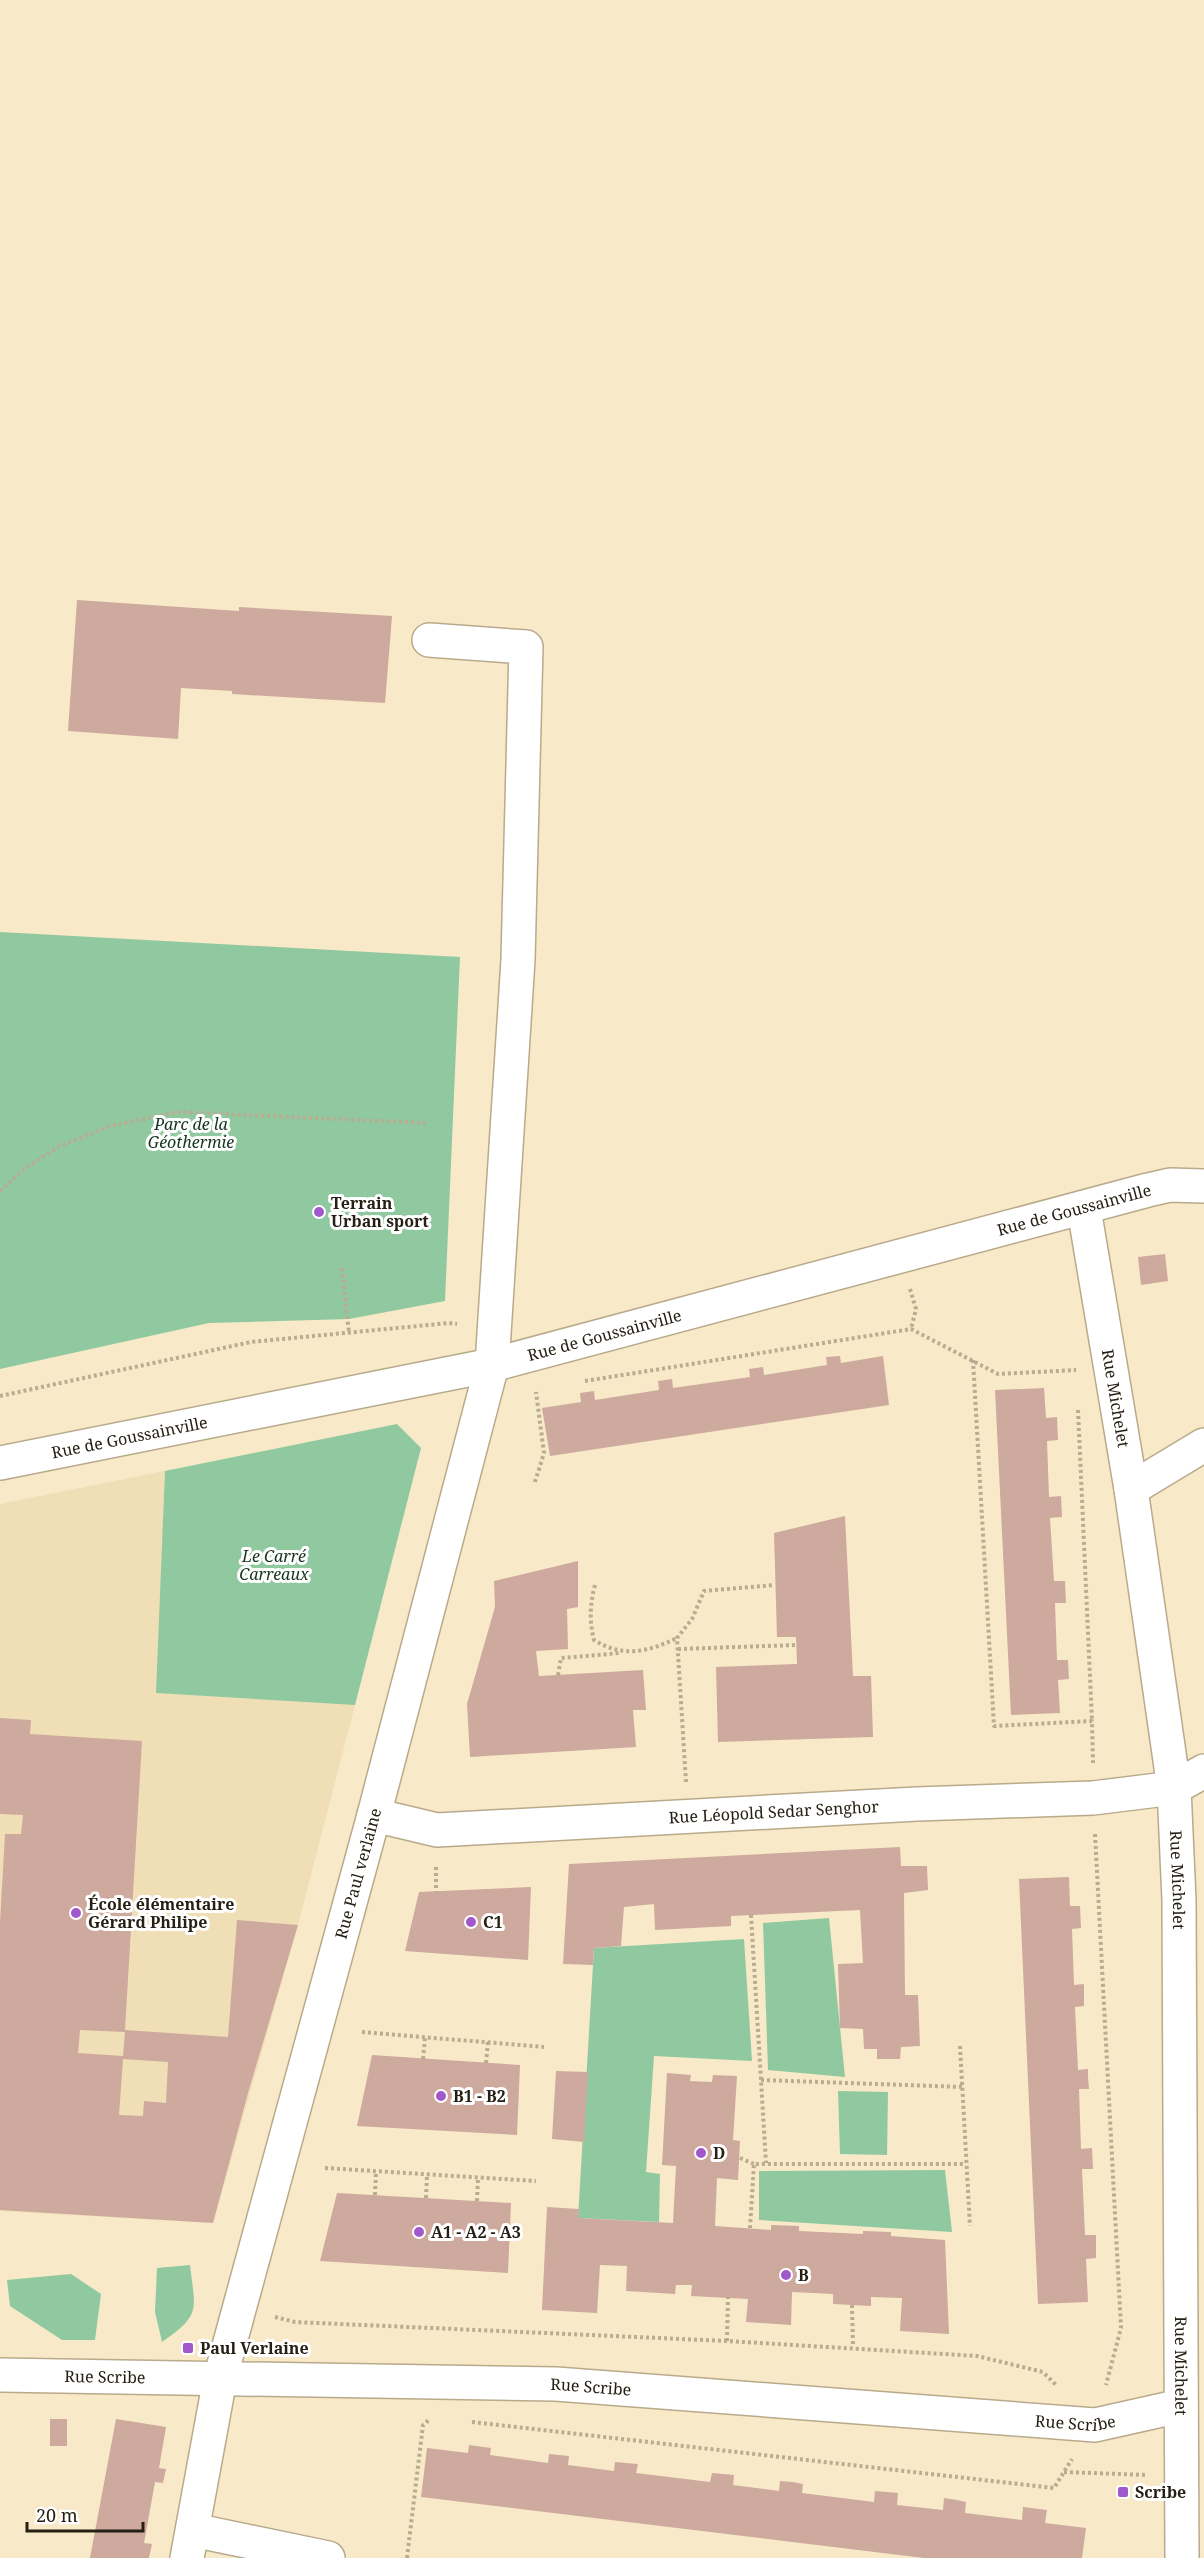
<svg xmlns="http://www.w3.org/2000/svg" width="1204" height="2558" font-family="'Noto Serif',serif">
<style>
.built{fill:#f0deb6}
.green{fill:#90c9a0}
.building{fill:#cea99e;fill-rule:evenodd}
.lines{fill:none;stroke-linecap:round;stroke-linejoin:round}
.minor-casing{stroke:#b8aa8b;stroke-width:36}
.path{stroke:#b8ac91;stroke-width:4;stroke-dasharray:3 3;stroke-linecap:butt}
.minor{stroke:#fff;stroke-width:33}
.poi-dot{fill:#a158cb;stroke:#fff;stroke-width:2}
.labels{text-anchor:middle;stroke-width:6;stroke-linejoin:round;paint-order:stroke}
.park-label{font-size:16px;font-style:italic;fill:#14331f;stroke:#fff}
.poi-label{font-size:16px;font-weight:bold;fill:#262014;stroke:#fff;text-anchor:start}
.street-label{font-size:16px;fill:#262014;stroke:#fff}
</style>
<rect width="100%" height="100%" fill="#f8e9c8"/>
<path class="built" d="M165,1471L157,1693L355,1705L298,1925L213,2223L0,2211V1504Z"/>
<path class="green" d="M0,932L460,957L445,1301L349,1319L209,1323L0,1369Z
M397,1424L421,1448L355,1705L156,1693L165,1471Z
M829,1918L845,2077L768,2070L763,1923Z
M744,1939L752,2061L654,2056L646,2172L660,2174L659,2222L578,2218L594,1948Z
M838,2091L888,2092L887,2155L840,2154Z
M945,2170L952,2232L759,2220V2171Z
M190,2265C195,2310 202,2314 162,2342L155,2312L157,2268Z
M71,2274L101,2294L95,2340H62L10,2306L7,2280Z"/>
<path class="building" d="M77,600L239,611V607L392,616L385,703L232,694V691L181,688L178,739L68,731Z
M1165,1254L1168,1281L1141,1285L1138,1257Z
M840,1356L841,1363L883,1356L889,1405L550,1456L542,1408L581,1402L580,1393L594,1391L595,1400L659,1390L658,1381L672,1379L673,1388L750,1377L749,1369L763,1367L764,1375L827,1365L826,1357Z
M1044,1388L1046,1418L1057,1417L1058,1440L1047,1441L1049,1497L1061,1496L1062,1517L1050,1518L1054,1581H1065L1066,1603H1055L1057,1660H1068L1069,1679L1058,1680L1060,1713L1011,1715L995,1390Z
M845,1516L853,1676H871L873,1737L718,1742L716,1667L797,1664L796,1637H777L774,1533Z
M578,1561V1607L567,1609L568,1649L536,1651L539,1676L643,1670L646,1710H633L636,1747L470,1757L467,1704L495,1607L494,1581Z
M0,1718L31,1720L30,1734L142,1741L125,2030L228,2037L237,1920L298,1925L248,2093L213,2223L0,2210V1923L5,1834H21L23,1815L0,1814ZM80,2030L125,2032L123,2056L78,2053ZM123,2059L168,2062L166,2103L144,2101L143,2116L119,2115Z
M900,1847L901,1866H927L928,1890L904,1893L905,1995H918L920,2046L901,2047L900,2059H877V2049H864L863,2029L840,2028L838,1964L863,1963L860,1910L731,1916V1926L655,1930L654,1904L624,1907L621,1946L594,1948L593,1965L563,1964L569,1864Z
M1069,1877L1070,1906H1080L1081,1928L1072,1929L1074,1985L1084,1984V2006L1075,2007L1078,2070L1088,2069V2077L1089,2089H1079L1081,2149L1092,2148L1093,2169H1082L1085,2235H1096V2258L1086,2259L1088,2302L1038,2304L1019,1879Z
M531,1887L528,1960L405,1951L419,1892Z
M372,2055L520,2065L517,2135L357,2126Z
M556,2071L588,2072L584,2142L552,2139Z
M667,2073L691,2075L690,2081L712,2082L713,2075L737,2076L733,2140L740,2141L738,2180L717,2178L715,2226L771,2230V2225L799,2226V2231L863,2234V2231L891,2232V2236L945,2240L949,2334L900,2331L902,2298L871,2297V2306L833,2304V2294L792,2292L791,2325L746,2322L748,2299L691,2296L692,2285H676L675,2294L626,2291L627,2266L600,2265L597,2313L542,2310L547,2207L579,2209L578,2218L673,2223L676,2166L662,2165Z
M337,2193L511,2203L508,2273L320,2261Z
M50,2419H67V2446H50Z
M116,2419L166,2427L159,2468L166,2469L163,2483L155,2482L144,2543L152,2544L149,2558H90Z
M469,2445L491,2448L490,2455L548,2463L549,2454L569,2456L568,2465L614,2471L615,2462L638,2464L636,2473L710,2482L712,2473L734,2475L733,2485L779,2491L780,2481L792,2482L803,2484L802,2493L874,2502L875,2491L898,2493L897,2505L943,2510L944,2498L957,2500L966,2502L965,2513L1022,2520L1023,2507L1047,2510L1045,2523L1086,2528L1082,2558H924L421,2497L427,2448L468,2453Z"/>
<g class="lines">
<g class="minor-casing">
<g id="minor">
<path id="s1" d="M1084,1209L1131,1489L1174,1788L1179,1900L1182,2558"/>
<path id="s2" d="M0,1463L492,1365L1148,1190L1170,1185L1204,1186"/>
<path d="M1131,1489L1204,1445"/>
<path id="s3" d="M374,1815L437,1830L917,1804L1093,1798L1174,1788L1204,1771"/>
<path id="s4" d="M0,2375L556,2384L1095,2425L1180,2406"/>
<path d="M193,2530L328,2558"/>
<path id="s5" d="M187,2558L220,2379L374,1815L492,1365L518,960L526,647L429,640"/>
</g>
</g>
<path class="path" d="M0,1191L23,1170L58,1147L110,1126L177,1112L428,1123
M342,1268L349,1333
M910,1289L916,1309L911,1329
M973,1360L994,1726L1092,1721L1093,1763
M585,1381L911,1329L998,1374L1076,1370
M0,1396L251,1342L449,1323L457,1324
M1078,1410L1092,1721
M535,1482L544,1453L536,1392
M595,1585C590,1604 589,1620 594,1640C623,1658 648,1652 677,1638
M678,1649L796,1645
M558,1675L561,1658L620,1653
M686,1782L677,1638L692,1619L704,1591L774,1585
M1095,1834L1121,2328L1106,2385
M436,1867V1892
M751,1915L766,2163
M362,2032L544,2047
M960,2046L970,2226
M423,2059L425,2037
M486,2063L488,2042
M761,2080L963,2087
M740,2158L754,2164
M325,2168L536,2181
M375,2195L376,2171
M426,2198L427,2174
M477,2201L478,2178
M750,2228L754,2164H966
M852,2305L853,2347
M275,2317L295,2322L727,2341L977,2356L1043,2372L1057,2386
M727,2341L728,2297
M472,2422L1054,2488L1072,2459
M1064,2472L1147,2475
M407,2558L423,2425L430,2419"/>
<use href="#minor" class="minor"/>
</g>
<g class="poi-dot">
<circle cx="319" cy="1212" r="6"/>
<circle cx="76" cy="1913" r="6"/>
<circle cx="471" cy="1922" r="6"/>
<circle cx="441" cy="2096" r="6"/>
<circle cx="701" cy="2153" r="6"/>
<circle cx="419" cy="2232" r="6"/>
<circle cx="786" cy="2275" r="6"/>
<rect x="182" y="2342" width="12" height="12" rx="3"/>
<rect x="1117" y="2486" width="12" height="12" rx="3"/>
</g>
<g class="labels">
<g class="park-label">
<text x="191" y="1130">Parc de la<tspan x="191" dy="18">Géothermie</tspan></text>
<text x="274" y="1562">Le Carré<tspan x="274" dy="18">Carreaux</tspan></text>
</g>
<g class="poi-label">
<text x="331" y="1209">Terrain<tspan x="331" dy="18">Urban sport</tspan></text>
<text x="88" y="1910">École élémentaire<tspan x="88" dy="18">Gérard Philipe</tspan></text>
<text x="483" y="1928">C1</text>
<text x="453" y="2102">B1 - B2</text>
<text x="713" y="2159">D</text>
<text x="431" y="2238">A1 - A2 - A3</text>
<text x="798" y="2281">B</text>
<text x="200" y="2354">Paul Verlaine</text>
<text x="1135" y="2498">Scribe</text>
</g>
<g class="street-label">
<text dy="6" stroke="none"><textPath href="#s2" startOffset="1104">Rue de Goussainville</textPath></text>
<text dy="6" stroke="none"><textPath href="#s2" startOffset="618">Rue de Goussainville</textPath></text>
<text dy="6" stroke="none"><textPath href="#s1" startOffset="192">Rue Michelet</textPath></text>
<text dy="6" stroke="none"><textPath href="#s2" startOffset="132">Rue de Goussainville</textPath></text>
<text dy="6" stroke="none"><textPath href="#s3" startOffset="402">Rue Léopold Sedar Senghor</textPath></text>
<text dy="6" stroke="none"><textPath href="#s5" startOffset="706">Rue Paul verlaine</textPath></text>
<text dy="6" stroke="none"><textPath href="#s1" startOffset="678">Rue Michelet</textPath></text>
<text dy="6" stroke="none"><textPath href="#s1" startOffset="1164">Rue Michelet</textPath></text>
<text dy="6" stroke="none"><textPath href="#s4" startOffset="105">Rue Scribe</textPath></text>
<text dy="6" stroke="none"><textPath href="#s4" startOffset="591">Rue Scribe</textPath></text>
<text dy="6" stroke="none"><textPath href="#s4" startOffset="1077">Rue Scribe</textPath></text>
</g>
</g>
<path d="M27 2522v9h116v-9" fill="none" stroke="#262014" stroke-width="3"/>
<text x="36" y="2522" font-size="18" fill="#262014" stroke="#ffffff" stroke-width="4.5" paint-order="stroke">20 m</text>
</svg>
